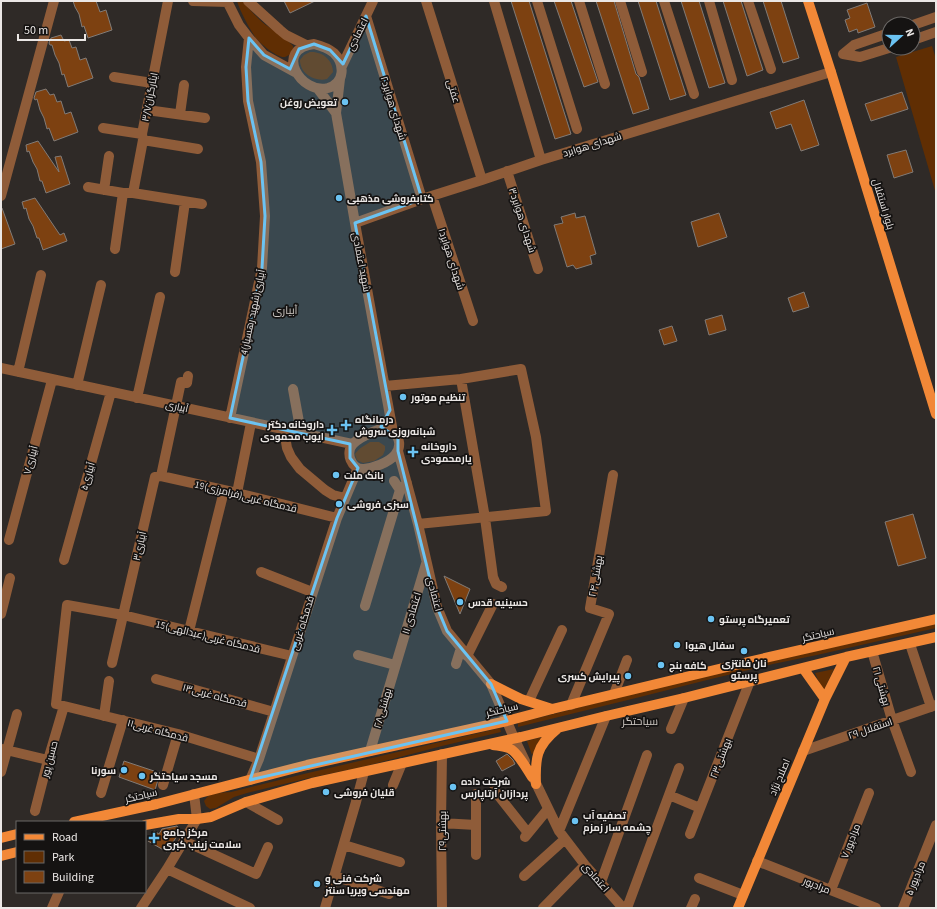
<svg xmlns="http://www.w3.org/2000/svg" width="937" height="909" font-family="'Source Sans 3',Cairo,sans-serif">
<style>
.green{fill:#602e03}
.building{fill:#7d4111;stroke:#817b77}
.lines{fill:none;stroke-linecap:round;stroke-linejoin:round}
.minor{stroke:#8f5c39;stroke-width:10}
.major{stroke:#f28837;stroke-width:10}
.marked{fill:#6bc3f2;fill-opacity:0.2;stroke:#6bc3f2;stroke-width:3;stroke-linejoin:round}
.poi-dot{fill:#6bc3f2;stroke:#151312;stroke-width:1.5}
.labels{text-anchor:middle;stroke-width:3.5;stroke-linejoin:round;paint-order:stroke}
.street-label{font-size:10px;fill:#ebe7e5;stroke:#151312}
.poi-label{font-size:10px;font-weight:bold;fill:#ebe7e5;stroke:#151312;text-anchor:start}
.neighbourhood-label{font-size:11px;fill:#cdc7c2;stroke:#151312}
</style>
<rect width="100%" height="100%" fill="#2f2a27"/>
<path class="green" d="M237,1H242C249,8 255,16 262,22C272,30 285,37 293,46V52C290,54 288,56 285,57C277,58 261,44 256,38C250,30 240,11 237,1Z
M932,46L936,59V194L896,57Z
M310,52C322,51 333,60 333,72L327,79C315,82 300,74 300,60L304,55Z
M370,442H379L385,446V450L383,455L374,461L363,463L357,460L355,454C359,448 364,446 370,442Z
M936,624V628L817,655L773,664L707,680L640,697L518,727V723L691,679Z
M834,669L823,692L815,673Z
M500,728L501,732L442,746L362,767L309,778L247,793L234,797L216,808L210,809L206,806L204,801L208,796L215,793L231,792L308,773Z
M542,737L532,755L527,741Z"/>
<path class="building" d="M73,1H96L100,12L106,10L112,30L88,38L84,26L82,27L79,14L75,7Z
M284,1H315L290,13Z
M511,1H529L571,134L555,139Z
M554,1H571L598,82L584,87Z
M596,1H614L636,74L639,77L649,109L633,114Z
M638,1H656L686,95L670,100Z
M681,1H699L725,83L709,88Z
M723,1H741L763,70L747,76Z
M763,1H781L799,58L783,63Z
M867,3L875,27L858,33L857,29L849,32L845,20L850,18L847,10Z
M61,35L64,41L69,40L72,48L76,47L80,60L86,58L93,78L68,87L64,74L62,75L59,63L55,55L52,45H50L49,43L51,38Z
M46,89L50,95L54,94L57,102L61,101L65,114L71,112L78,132L54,141L49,128L47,129L44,118L40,110L37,99L35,100L34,98L36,92Z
M902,92L908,109L871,121L865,104Z
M804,100L819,145L801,151L791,124L776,129L770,112Z
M38,141L59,172L55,157L61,156L70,184L46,193L42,181H40L37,169L33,162L29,151L27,152L26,145Z
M906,150L913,172L894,178L887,155Z
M35,198L60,235L64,233L67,241L43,250L39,238H37L33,226L29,219L26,208L24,209L22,202Z
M1,208H2L15,244L1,249Z
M575,213L576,218L585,216L596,254L590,256L592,264L576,269L573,265L567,267L554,225L563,223L561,217Z
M719,213L727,237L698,247L691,222Z
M804,292L809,307L793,312L788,298Z
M722,315L726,330L709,335L705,320Z
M672,326L677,341L664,345L659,330Z
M913,514L926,558L898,566L885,522Z
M444,576L470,589L460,614Z
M507,754L513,760L515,764L502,771L496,761Z
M124,761L160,773L155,790L119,777Z
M177,826L180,831L167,852L148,841L154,831L159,834L162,829Z"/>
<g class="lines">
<path class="minor" d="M193,1L228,2
M227,1L239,25L249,38L264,55L295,72
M248,1L280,30L286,35L306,45
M426,1L482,180
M494,1L541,160
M537,1L577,129
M579,1L605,84
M620,1L642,72
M664,1L694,94
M709,1L732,80
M748,1L771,69
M366,16L422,199
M913,25L936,17
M913,40L936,32
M314,44C322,46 328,48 334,53C345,64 345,83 328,88C301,95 273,49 314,44Z
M843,54L854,45L889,33
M843,54L860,57L889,48
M342,66L373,1
M114,77L152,83
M340,79L336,113L355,223L393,432
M318,89L336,113
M147,110L205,118
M180,114L184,85
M103,128L142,134
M143,140L198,149
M507,171L538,269
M88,187L123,193H133L202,204
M104,190L109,156
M133,193L143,140L142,134L168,1
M1,196L54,1
M432,196L473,321
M355,223L422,199L482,180L541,160L831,72
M115,249L123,193
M175,272L185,202
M1,368L352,444
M18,372L41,275
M461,379L485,518L493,577L496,584L502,587
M77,385L101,285
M385,386L461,379L521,369L536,437L546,511L418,524
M293,389L301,433
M137,398L160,297
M230,418L262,268L265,216L261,162L248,101L246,67L249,38
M380,429C384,429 388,429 392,432C401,437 401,448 395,455C388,463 373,468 364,469C351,470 345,452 353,444C360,436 371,433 380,429Z
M287,430L286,442L287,448L291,457L300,469L325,490L333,495L345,498
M398,451L418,524L437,607L447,631L491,684L514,738L525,761
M161,476L181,382L187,383L188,376
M394,481L400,490
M237,493L251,423
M9,540L52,380
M64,560L111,392
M261,572L312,592
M365,606L400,490L407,483
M1,614L10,578
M189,631L224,491
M910,644L931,707
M872,651L892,720L911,772
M358,655L395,665
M467,656L493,604
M112,663L155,477L161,476L237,493L337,518
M456,664L461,648
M156,679L274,712
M614,694L627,660
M529,701L562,630
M571,705L609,614L590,608L613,475
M104,716L109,681
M671,729L684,698
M2,749L48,760
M370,751L426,564
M803,751L936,705
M259,759L178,734L56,704L67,605L123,615L292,656
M1,772L17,714
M533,777L559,831L585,865L623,908
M250,780L259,759L337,518L358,468
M163,785L178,734
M393,785L402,763
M494,790L528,833
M101,793L123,720
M669,795L700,808
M246,802L278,820
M35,811L48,760L64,706
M441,823L476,825V794
M559,831L606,716
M690,834L750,681
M525,837L548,809
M184,841L256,874L268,847
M344,845L400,862
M476,855V825
M757,861L876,908
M167,869L250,908
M334,876L389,894
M524,876L565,839
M699,878L743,895
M601,882L647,755
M831,890L869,793
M52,908L59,892
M141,908L167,869L197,819L194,794
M325,908L356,802L364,772
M442,908L441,823L442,754
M543,908L585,865
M627,908L679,768
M691,908L695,899
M903,908L936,825"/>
<path class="major" d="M808,1L831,72L936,414
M803,668L825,699
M491,684L521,699L552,709
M493,745C499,746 507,746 512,750C520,756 526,768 532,777
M536,784C535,759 536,746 557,729
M74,822L157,804L307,765L507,721L552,709L752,661L936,619
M145,825L179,819H197L211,817L246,802L312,783L521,737L606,716L684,698L846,657L936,637
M1,838L17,834
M1,856L17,852
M738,908L825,699L846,657"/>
</g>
<path class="marked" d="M366,16L422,199L355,223L390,410L381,427L398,438V451L437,607L447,631L491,684L507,721L250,780L337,518L358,468L350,458V444L230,418L262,268L265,216L261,162L248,101L246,67L249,38L264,55L290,69L299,49L314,44L330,50L343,64Z"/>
<g class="poi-dot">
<circle cx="345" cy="102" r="4"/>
<circle cx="339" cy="198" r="4"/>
<circle cx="403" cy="397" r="4"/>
<path d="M344 419h4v4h4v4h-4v4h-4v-4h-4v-4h4z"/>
<path d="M330 424h4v4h4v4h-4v4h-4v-4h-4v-4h4z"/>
<path d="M411 446h4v4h4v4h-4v4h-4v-4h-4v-4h4z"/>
<circle cx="336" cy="475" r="4"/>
<circle cx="339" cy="504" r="4"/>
<circle cx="460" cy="602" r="4"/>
<circle cx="711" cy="619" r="4"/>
<circle cx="677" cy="645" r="4"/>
<circle cx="744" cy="651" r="4"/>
<circle cx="661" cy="665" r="4"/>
<circle cx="628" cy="676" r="4"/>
<circle cx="124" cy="770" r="4"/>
<circle cx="142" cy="776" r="4"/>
<circle cx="453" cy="787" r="4"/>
<circle cx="326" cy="792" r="4"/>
<circle cx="575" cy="821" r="4"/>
<path d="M152 832h4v4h4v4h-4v4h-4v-4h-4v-4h4z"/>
<circle cx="317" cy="884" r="4"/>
</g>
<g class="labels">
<g class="street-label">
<text transform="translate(357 34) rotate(-64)" y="4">اعتمادی</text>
<text transform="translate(454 91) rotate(73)" y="4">عفتی</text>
<text transform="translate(149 97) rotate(-79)" y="4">ایثارگران۳/۷</text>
<text transform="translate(394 108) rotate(73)" y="4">شهدای هوابرد۲</text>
<text transform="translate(592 144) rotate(-17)" y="4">شهدای هوابرد</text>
<text transform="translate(884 204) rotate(73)" y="4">بلوار استقلال</text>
<text transform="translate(523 220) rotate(72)" y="4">۳شهدای هوابرد</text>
<text transform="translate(452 259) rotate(72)" y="4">شهدای هوابرد۱</text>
<text transform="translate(362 262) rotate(79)" y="4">شهید اعتمادی</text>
<text transform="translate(252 312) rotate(-78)" y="4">4آبیاری(شهید رهسپار)</text>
<text transform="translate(177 406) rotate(12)" y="4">آبیاری</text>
<text transform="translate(30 460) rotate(-75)" y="4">آبیاری۷</text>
<text transform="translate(87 476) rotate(-74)" y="4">آبیاری۵</text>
<text transform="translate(246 496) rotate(14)" y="4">19قدمگاه غربی(فرامرزی)</text>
<text transform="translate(139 546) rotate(-77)" y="4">آبیاری۳</text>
<text transform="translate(595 576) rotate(-80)" y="4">۲۴بهشتی</text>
<text transform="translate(435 594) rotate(75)" y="4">اعتمادی</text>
<text transform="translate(411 613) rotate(-73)" y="4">۱۱ اعتمادی</text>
<text transform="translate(302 623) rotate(-73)" y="4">قدمگاه غربی</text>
<text transform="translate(818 634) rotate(-13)" y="4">سیاحتگر</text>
<text transform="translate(208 636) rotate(14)" y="4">15قدمگاه غربی(عبدالهی)</text>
<text transform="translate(882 686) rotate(74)" y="4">۲۱ بهشتی</text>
<text transform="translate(215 695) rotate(15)" y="4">قدمگاه غربی۱۳</text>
<text transform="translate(382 708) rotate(-74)" y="4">۲۸بهشتی</text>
<text transform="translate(502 709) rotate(-14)" y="4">سیاحتگر</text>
<text transform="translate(870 728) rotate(-19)" y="4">۲۹ استقلال</text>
<text transform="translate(158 730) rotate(15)" y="4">قدمگاه غربی۱۱</text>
<text transform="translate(720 758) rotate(-69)" y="4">۲۳بهشتی</text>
<text transform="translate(49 759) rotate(-75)" y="4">حسین پور</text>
<text transform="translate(779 777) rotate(-67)" y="4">اصلاح نژاد</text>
<text transform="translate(141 795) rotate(-13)" y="4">سیاحتگر</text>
<text transform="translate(442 831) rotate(-90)" y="4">۲۹بهشتی</text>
<text transform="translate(850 841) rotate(-69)" y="4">۷ مرادپور</text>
<text transform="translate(596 877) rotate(49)" y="4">اعتمادی</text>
<text transform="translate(915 878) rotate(-68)" y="4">۵ مرادپور</text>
<text transform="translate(817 885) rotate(22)" y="4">مرادپور</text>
</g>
<g class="poi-label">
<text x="337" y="106" text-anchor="end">تعویض روغن</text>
<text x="347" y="202">کتابفروشی مذهبی</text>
<text x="411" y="401">تنظیم موتور</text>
<text x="355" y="423">درمانگاه<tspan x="355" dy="12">شبانه‌روزی سروش</tspan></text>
<text x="324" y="428" text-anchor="end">داروخانه دکتر<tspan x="324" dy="12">ایوب محمودی</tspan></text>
<text x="421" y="450">داروخانه<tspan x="421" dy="12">یارمحمودی</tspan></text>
<text x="344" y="479">بانک ملت</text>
<text x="347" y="508">سبزی فروشی</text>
<text x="468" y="606">حسینیه قدس</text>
<text x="719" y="623">تعمیرگاه پرستو</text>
<text x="685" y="649">سفال هیوا</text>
<text x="744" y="667" text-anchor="middle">نان فانتزی<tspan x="744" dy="12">پرستو</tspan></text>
<text x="669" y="669">کافه بنج</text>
<text x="620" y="680" text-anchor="end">پیرایش کسری</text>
<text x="116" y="774" text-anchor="end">سورنا</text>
<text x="150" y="780">مسجد سیاحتگر</text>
<text x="461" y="785">شرکت داده<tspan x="461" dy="12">پردازان آرتاپارس</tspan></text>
<text x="334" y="796">قلیان فروشی</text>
<text x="583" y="819">تصفیه آب<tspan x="583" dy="12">چشمه سار زمزم</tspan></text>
<text x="163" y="836">مرکز جامع<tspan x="163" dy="12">سلامت زینب کبری</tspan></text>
<text x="325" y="882">شرکت فنی و<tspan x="325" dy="12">مهندسی ویریا سنتر</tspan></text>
</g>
<g class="neighbourhood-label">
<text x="285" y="314">آبیاری</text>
<text x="640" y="725">سیاحتگر</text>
</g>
</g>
<rect width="937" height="909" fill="none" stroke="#ebe7e5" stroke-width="4"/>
<rect x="16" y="821" width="130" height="72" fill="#151312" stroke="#6b6866"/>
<rect x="24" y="834" width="20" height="6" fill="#f28837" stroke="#6b6866"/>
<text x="52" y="841" font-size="12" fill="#ebe7e5">Road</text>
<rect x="24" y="851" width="20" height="12" fill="#602e03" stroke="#6b6866"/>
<text x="52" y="861" font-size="12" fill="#ebe7e5">Park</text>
<rect x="24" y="871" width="20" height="12" fill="#7d4111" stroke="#6b6866"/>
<text x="52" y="881" font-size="12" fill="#ebe7e5">Building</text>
<g transform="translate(901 36) rotate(69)"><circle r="19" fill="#151312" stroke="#6b6866"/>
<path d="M0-3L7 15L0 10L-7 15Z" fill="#6bc3f2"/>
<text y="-6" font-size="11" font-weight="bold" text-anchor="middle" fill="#ebe7e5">N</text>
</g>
<path d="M18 34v6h67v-6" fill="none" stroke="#ebe7e5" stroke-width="2"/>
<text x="24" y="34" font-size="12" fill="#ebe7e5" stroke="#151312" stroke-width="3" paint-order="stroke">50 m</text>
</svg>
